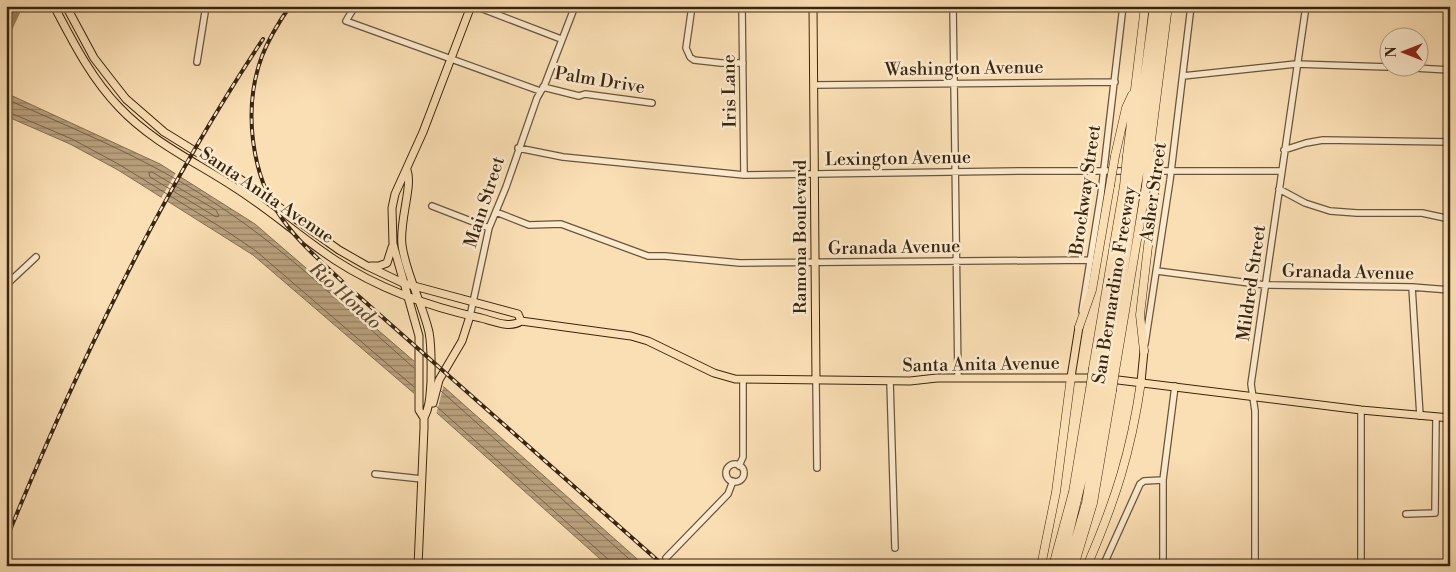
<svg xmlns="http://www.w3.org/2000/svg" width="1456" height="572" font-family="'Libre Bodoni',serif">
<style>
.water{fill:url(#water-rules);stroke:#856f52}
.pier{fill:#fbdfb4}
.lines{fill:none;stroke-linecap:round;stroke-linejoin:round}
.shore{stroke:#786247;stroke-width:1}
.taxiway{stroke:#9a8262;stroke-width:15}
.minor-casing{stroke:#69543a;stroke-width:8}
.major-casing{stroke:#382511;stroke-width:9}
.highway-casing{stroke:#382511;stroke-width:9}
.minor{stroke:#fceace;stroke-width:5.5}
.major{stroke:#fbdfb4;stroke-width:7}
.highway{stroke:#fbdfb4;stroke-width:8}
.rail-casing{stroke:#382511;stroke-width:4}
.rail{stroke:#fceace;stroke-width:2;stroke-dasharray:5.5;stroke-linecap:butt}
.highway-bridge-casing{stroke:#382511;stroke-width:9;stroke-linecap:butt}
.highway-bridge{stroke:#fbdfb4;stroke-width:8}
.labels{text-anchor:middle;stroke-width:5;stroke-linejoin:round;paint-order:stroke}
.street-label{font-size:18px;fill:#382511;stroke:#fceace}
.water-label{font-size:19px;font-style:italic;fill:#5f4a31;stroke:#fceace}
</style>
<defs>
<pattern id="water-rules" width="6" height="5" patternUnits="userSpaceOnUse" patternTransform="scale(1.25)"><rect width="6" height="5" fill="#b9a07d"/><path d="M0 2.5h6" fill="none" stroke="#978265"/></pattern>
</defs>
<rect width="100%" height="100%" fill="#fbdfb4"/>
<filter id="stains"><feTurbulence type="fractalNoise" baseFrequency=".004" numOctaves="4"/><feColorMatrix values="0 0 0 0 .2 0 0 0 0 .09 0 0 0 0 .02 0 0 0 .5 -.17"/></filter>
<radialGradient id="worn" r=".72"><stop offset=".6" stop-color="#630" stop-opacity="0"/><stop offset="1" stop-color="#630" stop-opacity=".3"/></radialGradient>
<path class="water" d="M6,93L160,164L255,224L444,387L645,566H608L437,413L253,255L118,170L70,144L6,116Z"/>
<path class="pier" d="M177,171L183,174L166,203L160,200Z
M414,358L444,384L436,415L414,397Z"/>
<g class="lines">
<path class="shore" d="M6,99C79,131 153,161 219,206C289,252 351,313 414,368
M6,111L72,139L120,165L222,228L256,251L414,387
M152,172L216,210L219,216L216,217L150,177L149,173Z
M441,391L637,566
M436,406L609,560L611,566"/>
<path class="taxiway" d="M6,25L15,6"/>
<g class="minor-casing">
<path id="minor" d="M355,6L346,21L540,91
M475,6L561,39
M692,6L686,48L690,57L694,60L721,63H743
M742,6L744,175
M953,6L958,378
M197,62L206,6
M1414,68L1450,70
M1183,76L1296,64L1388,67
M814,85L1115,82
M543,87L579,96L585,94L652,103
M518,148L563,157L744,175L1023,171H1281
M1284,150L1306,143L1323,140L1450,142
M1279,189L1305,203L1330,211L1357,213H1422L1450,219
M432,206L489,228
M496,212L529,225L561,224L648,256H665L740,263L1091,260
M1157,271L1265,285L1412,287L1450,290
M6,285L36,257
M1412,287L1420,416
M1082,311L1101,194L1123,6
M470,316L489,228L506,187L537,98L545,84L575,6
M1145,344L1170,180L1191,6
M816,380L817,468
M890,381L895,548
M1361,410V566
M726 473a9 9 0 1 1 18 0a9 9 0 1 1-18 0Z
M739,466L743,457V380
M375,474L422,479
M1406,514L1435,513L1436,418
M666,558L728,494L733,481
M1103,566L1140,484L1144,481L1163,480
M1163,566V480L1175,386
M1255,566V411L1251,384L1306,6"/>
</g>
<g class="major-casing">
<path id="major" d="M54,6C73,42 91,78 119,107C152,142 194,161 234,187C269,209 300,237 335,260C378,288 430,307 481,318C493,321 510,329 521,321L631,336L648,341L714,373L735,379L910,381L937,378H1097
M66,6L94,58L111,80L126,99L164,132L237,177L339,250L367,266L403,283L518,314L521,321
M813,6L816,380
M407,170C413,186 399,221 402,245C406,275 422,302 429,332C432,348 431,366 431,382C430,395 430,406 424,418
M371,266H379L387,263L392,247
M1071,377L1079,327
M1110,379L1361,410L1450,418
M1141,382L1144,351
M433,403L439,380L462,341L470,316
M418,566L424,428V418L419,410V336L393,244L392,208L395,194L423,132L471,6"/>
</g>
<g class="highway-casing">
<path id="highway" d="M1115,156L1126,108L1132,95
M1127,156L1145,6
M1134,156L1154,6
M1142,156L1161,6
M1149,156L1168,6
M1079,327L1092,290L1110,186
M1144,351L1140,315L1155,186
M1093,368L1124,186
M1101,369L1130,186
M1108,370L1137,186
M1115,371L1146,186
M1041,566L1056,492L1071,377
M1053,566L1073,492L1090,389
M1061,566L1084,471L1098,389
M1068,566L1086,503L1105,390
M1074,566L1093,503L1112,391
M1087,566C1115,501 1131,452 1141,382"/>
</g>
<use href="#minor" class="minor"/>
<use href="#major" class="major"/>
<use href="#highway" class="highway"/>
<g class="rail-casing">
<path id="rail" d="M290,6C279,22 269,38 262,56C243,107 250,175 283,220C301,245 324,264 346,285L664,566
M6,540C77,366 159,196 263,39"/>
</g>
<use href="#rail" class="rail"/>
<g class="highway-bridge-casing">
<path id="highway-bridge" d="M1153,156L1155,186
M1110,186L1115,156
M1124,186L1127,156
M1130,186L1134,156
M1137,186L1142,156
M1146,186L1149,156
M1090,389L1093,368
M1098,389L1101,369
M1105,390L1108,370
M1112,391L1115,371"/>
</g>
<use href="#highway-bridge" class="highway-bridge"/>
</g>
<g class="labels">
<g class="street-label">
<text transform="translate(964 68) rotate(-1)" y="6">Washington Avenue</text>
<text transform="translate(600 80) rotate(9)" y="6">Palm Drive</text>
<text transform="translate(729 91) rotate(-91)" y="6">Iris Lane</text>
<text transform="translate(898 158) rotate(-1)" y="6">Lexington Avenue</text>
<text transform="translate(1085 190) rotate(-82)" y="6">Brockway Street</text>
<text transform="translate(1153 192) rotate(-82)" y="6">Asher Street</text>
<text transform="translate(267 195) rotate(34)" y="6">Santa Anita Avenue</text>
<text transform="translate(484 202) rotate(-72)" y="6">Main Street</text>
<text transform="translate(800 237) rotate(-90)" y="6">Ramona Boulevard</text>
<text transform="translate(894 247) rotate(-1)" y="6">Granada Avenue</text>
<text transform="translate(1348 272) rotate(1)" y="6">Granada Avenue</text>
<text transform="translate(1251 283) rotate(-82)" y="6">Mildred Street</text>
<text transform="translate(1114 285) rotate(-81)" y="6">San Bernardino Freeway</text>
<text transform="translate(981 364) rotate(-1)" y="6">Santa Anita Avenue</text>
</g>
<g class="water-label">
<text transform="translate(346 295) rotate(42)" y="7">Rio Hondo</text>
</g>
</g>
<rect width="1456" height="572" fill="none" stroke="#fbdfb4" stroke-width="25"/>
<rect x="8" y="8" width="1441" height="557" fill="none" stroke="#382511" stroke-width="2.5"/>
<rect x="12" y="12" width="1431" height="547" fill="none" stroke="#382511"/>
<g transform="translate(1404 52) rotate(270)"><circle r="24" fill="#fceace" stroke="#ae9b82"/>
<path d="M0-4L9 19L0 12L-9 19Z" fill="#8f2418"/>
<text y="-8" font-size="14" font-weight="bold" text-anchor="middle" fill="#382511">N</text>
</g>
<rect width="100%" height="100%" filter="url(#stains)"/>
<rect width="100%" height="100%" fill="url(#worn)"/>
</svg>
